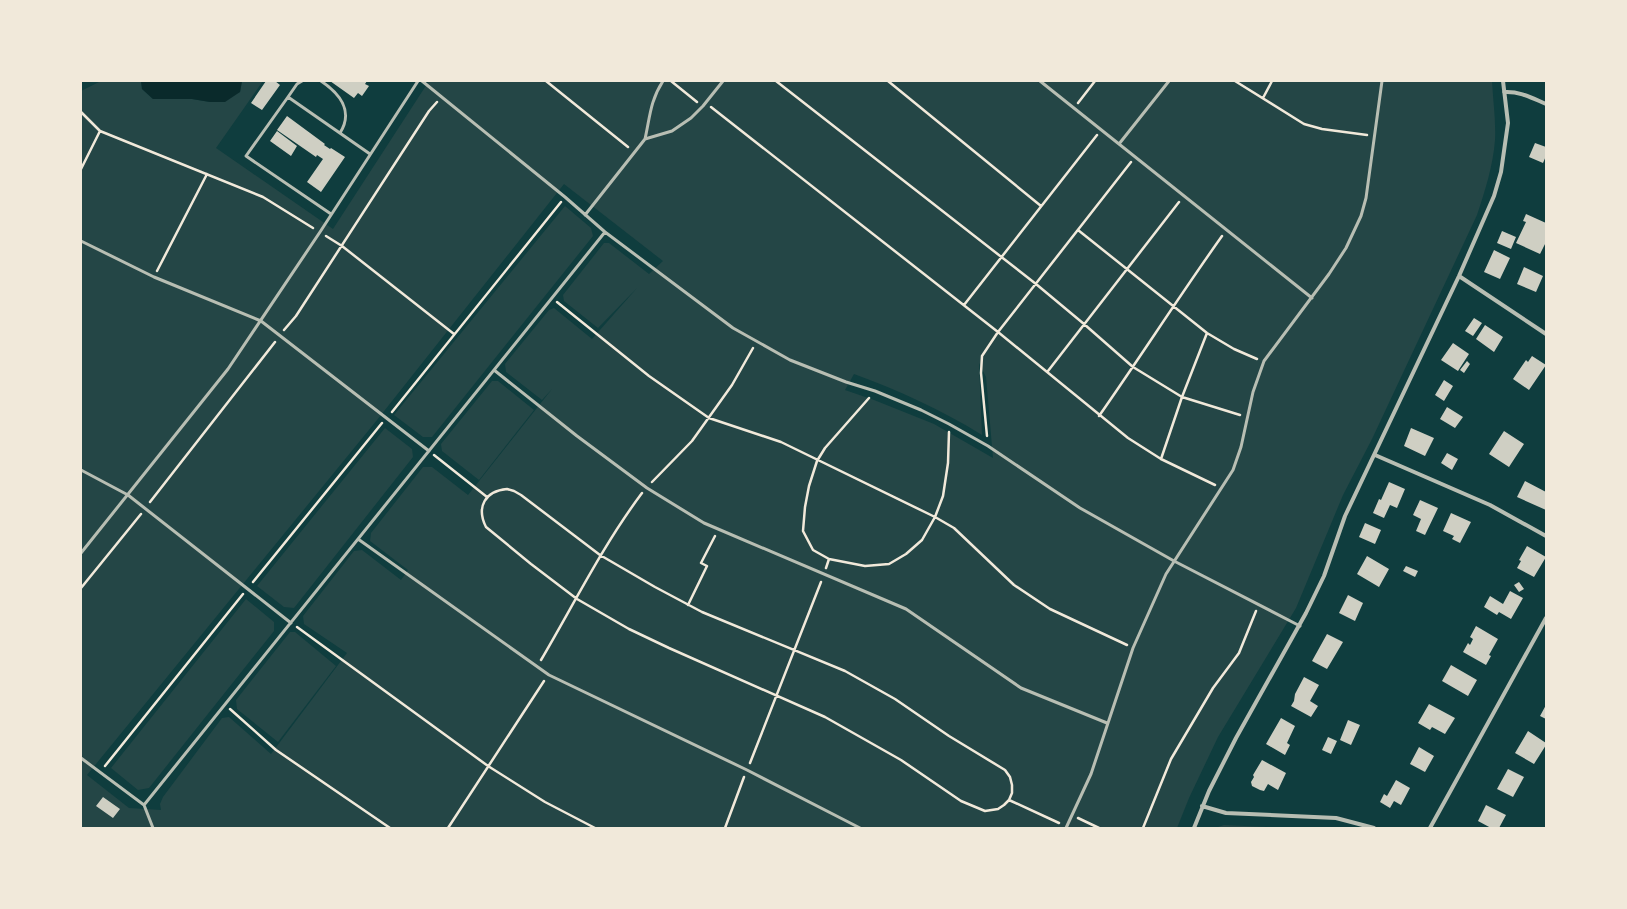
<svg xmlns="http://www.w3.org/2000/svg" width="1627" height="909" font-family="Helvetica,sans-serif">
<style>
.green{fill:#244646;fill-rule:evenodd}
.water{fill:#0a2a2b}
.building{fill:#cfcfc3}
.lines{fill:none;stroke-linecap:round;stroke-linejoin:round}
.path{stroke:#f1e9da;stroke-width:2.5}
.service{stroke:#b8beb3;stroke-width:3}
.minor{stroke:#b8beb3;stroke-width:4}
</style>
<rect width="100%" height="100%" fill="#0f3d3e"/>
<path class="green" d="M101,81H141L142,89L153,99H192L210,102L240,92L242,81H263L216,148L333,229L429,81H1492C1493,101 1496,120 1495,140C1493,166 1485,191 1477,215L1372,439L1343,495L1296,608L1218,737L1189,798L1177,828H81V91ZM564,184L663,261L649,274L609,243H604L563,295L564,301L598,328L637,288L592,339L554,308L549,310L505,364L506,372L542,400L552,389L468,495L432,467H423L371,533L370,541L408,570L401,580L362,550L354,551L303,616L304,624L347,653L271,754L229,717L222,718L163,797L160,804L161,810L129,808L87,775L377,420ZM979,363L986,377L993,458L934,424L874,400L845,390L854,374C898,390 942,410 982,435Z
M565,206L591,228L593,236L432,437H423L394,415Z
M492,381H498L534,410L479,480L442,451L441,444Z
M385,428L412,449L413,457L294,608L284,607L257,586Z
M246,599L274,622V631L149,788L138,790L111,768Z
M290,632H295L336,666L278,742L237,709L236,700Z
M1224,825L1291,828H1215Z"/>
<path class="water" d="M141,81H242L240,92L225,102H210L192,99H153L142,89Z"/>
<path class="building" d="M266,81H275L280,85L262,110L251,103Z
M330,81H367L365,84L369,86L362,96L358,93L354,98Z
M287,116L325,144L324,145L330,149L331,148L345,157L321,192L307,182L323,159L317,155L316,157L277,130Z
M277,131L297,146L291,156L270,141Z
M1535,143L1546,147V156L1543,163L1529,157Z
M1526,214L1546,223V242L1540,254L1516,243L1526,222L1523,221Z
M1502,231L1516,237L1511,249L1497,243Z
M1494,250L1510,258L1500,279L1484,272Z
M1524,267L1543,276L1536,292L1517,284Z
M1474,318L1482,323L1473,336L1465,331Z
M1485,325L1503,337L1494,352L1476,339Z
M1453,343L1469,354L1458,371L1441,360Z
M1532,356L1546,365L1529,390L1513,379L1526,360L1528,362Z
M1467,361L1470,364L1464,373L1460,370Z
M1444,380L1453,386L1444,401L1435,395Z
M1447,407L1463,417L1455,428L1440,419Z
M1411,428L1434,438L1425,456L1404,446Z
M1504,431L1524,444L1509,467L1489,454Z
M1447,453L1458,459L1452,470L1441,463Z
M1525,481L1546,492V510L1517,497Z
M1389,482L1405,489L1397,508L1390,505L1384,518L1373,513L1379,499L1381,500Z
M1420,500L1438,508L1425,535L1416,531L1421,519L1413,515Z
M1451,513L1471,522L1460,543L1452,539L1454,536L1443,531Z
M1365,523L1381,530L1375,544L1359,537Z
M1527,546L1546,557L1534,577L1517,568L1521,561L1519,560Z
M1367,556L1389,569L1379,587L1357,574Z
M1406,566L1418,571L1415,577L1403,571Z
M1519,582L1524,589L1519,592L1514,585Z
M1510,591L1523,598L1511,619L1499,612L1497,615L1484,607L1490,596L1503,604Z
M1348,595L1363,603L1355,621L1339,613Z
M1476,626L1498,639L1489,655L1491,656L1486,665L1463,652L1468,643L1470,645L1473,639L1470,637Z
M1327,634L1343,642L1327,669L1312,661Z
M1451,665L1477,680L1468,696L1442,681Z
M1304,677L1319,685L1310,701L1318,706L1311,717L1291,706L1294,701L1295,694Z
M1429,704L1455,718L1445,734L1432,727L1430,730L1418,723Z
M1546,705V719L1540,716Z
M1281,718L1295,726L1287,743L1290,745L1285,755L1266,744Z
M1348,720L1360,725L1351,745L1340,740Z
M1528,731L1546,743V745L1534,764L1515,753Z
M1328,737L1337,741L1331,754L1322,750Z
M1419,747L1434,756L1425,772L1410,764Z
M1262,760L1286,773L1278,790L1268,784L1264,791L1260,790L1252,786L1251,782L1254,777L1253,775Z
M1508,769L1524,777L1513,797L1497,789Z
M1396,780L1410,788L1401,805L1394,801L1390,808L1380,802L1384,794L1387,796Z
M103,797L120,809L113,818L96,806Z
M1486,805L1506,815L1499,828H1491L1478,821Z"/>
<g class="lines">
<path class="path" d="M546,81L628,147
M671,81L697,102
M776,81L1036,284L1084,324L1133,367L1182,397L1240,415
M888,81L1041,206
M1235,81L1304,124L1322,129L1367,135
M1263,98L1272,81
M1078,103L1095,81
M711,107L998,332L1128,438L1161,459L1215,485
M81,112L100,131L263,197L313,228
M81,169L100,131
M1078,230L1207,333L1234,349L1257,359
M326,236L342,246L454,334
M157,271L207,174
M557,302L649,376L709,418L781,442L935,517L954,528L1014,585L1050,609L1127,645
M964,305L1097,135
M284,330L296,316L429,111L437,102
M1048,371L1179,202
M869,398L825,448L817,461L809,486L805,507L803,531L813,550L829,559L865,566L889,564L906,554L922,540L935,517L943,496L948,463L949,432
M392,412L561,202
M1099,416C1141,356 1180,295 1222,236
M987,436L981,373L982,356L998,332L1131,162
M434,455L487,497
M1161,459L1182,397L1207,333
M652,482L692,441L732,385L753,348
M507,489L514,491L521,495L600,555L655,587L702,612L845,671L895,699L949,736L1005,770L1010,777L1012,785V793L1009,800L1004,805L998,809L985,811L961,801L901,760L825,717L669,648L629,629L577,599L531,564L486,527C476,507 485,491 507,489Z
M150,502L275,342
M826,568L829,559
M253,582L382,423
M81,588L141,514
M688,605L707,566L701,563L715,536
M297,627L488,766L545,802L595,828
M541,660C574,604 603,545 642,493
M230,709L276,750L390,828
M750,763L821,582
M105,766L243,594
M1009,800L1059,823
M1078,818L1099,828
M448,828L544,681
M725,828L744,777
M1143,828L1171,759L1213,688L1239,653L1256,611"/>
<path class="service" d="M321,81C339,93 354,111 340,133
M422,81L565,197L605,232L733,328L790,360L846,382L875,391L921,410L949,424L988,446L1080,508L1174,561L1300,626
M1040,81L1312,298
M288,97L297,84L302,81
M645,139C650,117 650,101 663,81
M1119,144L1169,81
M331,214L246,156L288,97L370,154
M585,215L645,139L672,131L691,118L703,106L723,81
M81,241L154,277L261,321L429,451
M494,370L577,436L647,488L704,523L906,609L1021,688L1107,723
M81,470L128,495L291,623
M358,539L549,675L747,770L860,828
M81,553L228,369L320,232L418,81
M81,758L144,805L153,828
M144,805L605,232
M1066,828L1091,774L1133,648L1166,574L1233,470L1241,447L1253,392L1264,361L1329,274L1346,248L1361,216L1366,198L1382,81"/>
<path class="minor" d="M1504,92C1520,91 1532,98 1546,104
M1459,276L1546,334
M1375,455L1490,505L1546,536
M1202,806L1226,813L1336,818L1374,828
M1194,828L1209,791L1236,738L1306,613L1324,576L1345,516L1459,276L1494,196L1501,172L1508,123L1503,81
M1430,828L1546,618"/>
</g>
<rect width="1627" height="909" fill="none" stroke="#f1e9da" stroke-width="164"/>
</svg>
